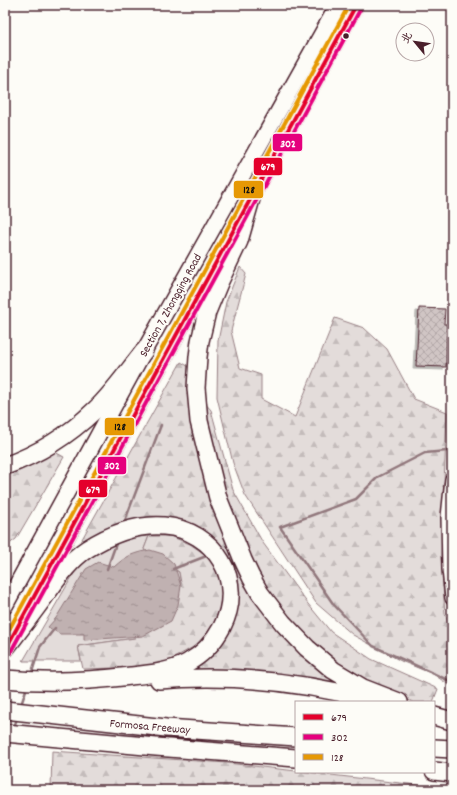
<svg xmlns="http://www.w3.org/2000/svg" width="457" height="795" font-family="Dekko,'LXGW WenKai TC',sans-serif">
<style>
.green{fill:#e3dcda;stroke:#967e82}
.forest{fill:url(#forest-firs);stroke:#967e82}
.water{fill:url(#water-ripples);stroke:#91777b}
.lines{fill:none;stroke-linecap:round;stroke-linejoin:round}
.stream{stroke:#91777b;stroke-width:2.5}
.building{fill:url(#building-cross-hatch);stroke:#4a1f2b;filter:url(#shadow)}
.secondary-casing{stroke:#4a1f2b;stroke-width:16}
.primary-casing{stroke:#4a1f2b;stroke-width:18}
.highway-casing{stroke:#4a1f2b;stroke-width:20}
.secondary{stroke:#fdfcf7;stroke-width:13}
.primary{stroke:#fdfcf7;stroke-width:15}
.highway{stroke:#fdfcf7;stroke-width:17}
.bus-1-casing{stroke:#fdfcf7;stroke-width:7}
.bus-2-casing{stroke:#fdfcf7;stroke-width:7}
.bus-3-casing{stroke:#fdfcf7;stroke-width:7}
.bus-1{stroke:#e4002b;stroke-width:4}
.bus-2{stroke:#e5007d;stroke-width:4}
.bus-3{stroke:#e69804;stroke-width:4}
.bus-dot{fill:#4a1f2b;stroke:#fdfcf7;stroke-width:1.5}
.labels{text-anchor:middle;stroke-width:4;stroke-linejoin:round;paint-order:stroke}
.street-label{font-size:12px;fill:#4a1f2b;stroke:#fdfcf7}
.line-badge{stroke:#fdfcf7;stroke-width:1.5}
.badge-label{font-size:11px;text-anchor:middle;font-weight:bold;fill:#fff}
.pale-badge-label{font-size:11px;text-anchor:middle;font-weight:bold;fill:#111}
</style>
<defs>
<pattern id="forest-firs" width="22" height="20" patternUnits="userSpaceOnUse"><rect width="22" height="20" fill="#e3dcda"/><path d="M5 1l3.5 6h-7zM16 11l3.5 6h-7z" fill="#c4bcbb"/></pattern>
<pattern id="water-ripples" width="26" height="14" patternUnits="userSpaceOnUse"><rect width="26" height="14" fill="#c0b1b1"/><path d="M2 4q2-2 4 0t4 0M15 11q2-2 4 0t4 0" fill="none" stroke="#9e8f90"/></pattern>
<pattern id="building-cross-hatch" width="8" height="8" patternUnits="userSpaceOnUse"><rect width="8" height="8" fill="#d0c5c4"/><path d="M0 0l8 8M0 8l8-8" fill="none" stroke="#b4a9a9"/></pattern>
<filter id="shadow"><feDropShadow dx="-3" dy="3" stdDeviation="0" flood-color="#0004"/></filter>
</defs>
<rect width="100%" height="100%" fill="#fdfcf7"/>
<filter id="ink" filterUnits="userSpaceOnUse"><feTurbulence type="fractalNoise" baseFrequency=".025" numOctaves="2"/><feDisplacementMap in="SourceGraphic" scale="8" xChannelSelector="R" yChannelSelector="G"/><feConvolveMatrix kernelMatrix="1 2 1 2 8 2 1 2 1" color-interpolation-filters="sRGB"/></filter>
<g filter="url(#ink)">
<path class="green" d="M149,536L144,549L179,572L181,583L177,603L159,627L135,638L78,646L81,661H23L80,563L95,554L126,538Z"/>
<path class="forest" d="M240,267L246,274L231,331L240,368L261,375V399L295,417L335,318L364,328L387,349L414,399L447,412L441,556L445,614L452,631V687L433,674L401,661L353,635L316,603L245,495L233,463L217,397L218,341L226,302Z
M181,362L191,368L190,398L254,591L346,684L344,689L197,672L198,662L235,593L194,529L173,518L151,516L133,521L86,544L82,539Z
M203,401L211,410L233,490L263,543L308,604L331,632L371,659L438,689L433,702H413L366,683L330,661L281,615L251,560L228,504L210,441Z
M53,451L64,457L16,539L5,547V472Z
M149,536H170L190,544L206,555L213,564L221,581L222,603L214,625L195,646L165,663L146,667L83,669L78,646L135,638L159,627L177,603L181,583L179,572L165,562L149,559L144,549Z
M52,751L227,763L452,789V790H51Z"/>
<path class="water" d="M150,550L163,554L174,564L181,586L178,605L171,621L143,636L84,640V634H60L48,627L56,618L86,569L98,562L114,567C126,556 133,553 150,550Z"/>
<g class="lines">
<path class="stream" d="M447,451L425,453L378,477L356,499L280,527L334,605L373,646L452,682
M123,526L161,425
M107,569L117,541
M173,569L209,555
M31,675L40,647L55,628
M21,705L27,687
M14,728L17,718
M5,755L10,740"/>
</g>
<path class="building" d="M419,308L445,309L444,324H447L446,367L416,366Z"/>
<g class="lines">
<g class="secondary-casing">
<path id="secondary" d="M452,479L448,517L449,569L452,598"/>
</g>
<g class="primary-casing">
<path id="primary" d="M5,606L144,351L338,5
M25,614L356,5"/>
</g>
<g class="highway-casing">
<path id="highway" d="M251,199L239,241L219,283L207,312L200,341L198,357L196,388L199,421L218,498L243,560L251,577L260,593L283,623L307,648L333,670L363,688L399,702
M5,466C39,454 69,435 95,410C113,393 128,371 144,351
M5,679C46,683 90,681 131,676C150,674 170,672 187,663C202,655 214,642 222,627C246,581 215,530 164,526C137,524 109,535 87,549C69,561 58,578 45,596C32,614 19,631 5,649
M159,680C230,674 303,682 372,700
M5,710L166,728L296,737
M434,716L452,721
M5,733L156,747L296,758
M434,748L452,749
M434,771L452,773"/>
</g>
<use href="#secondary" class="secondary"/>
<use href="#primary" class="primary"/>
<use href="#highway" class="highway"/>
<g class="bus-1-casing">
<path id="bus-1" d="M5,650L356,5"/>
</g>
<g class="bus-2-casing">
<path id="bus-2" d="M10,653L361,8"/>
</g>
<g class="bus-3-casing">
<path id="bus-3" d="M5,637L349,5"/>
</g>
<use href="#bus-1" class="bus-1"/>
<use href="#bus-2" class="bus-2"/>
<use href="#bus-3" class="bus-3"/>
</g>
</g>
<circle class="bus-dot" cx="346" cy="36" r="3.5"/>
<g class="labels">
<g class="street-label">
<text transform="translate(170 305) rotate(-61)" y="4">Section 7, Zhongqing Road</text>
<text transform="translate(150 726) rotate(5)" y="4">Formosa Freeway</text>
</g>
</g>
<g class="line-badge">
<rect x="272" y="133" width="31" height="19" rx="4" fill="#e5007d"/>
<rect x="253" y="157" width="30" height="19" rx="4" fill="#e4002b"/>
<rect x="233" y="180" width="31" height="19" rx="4" fill="#e69804"/>
<rect x="104" y="417" width="31" height="19" rx="4" fill="#e69804"/>
<rect x="97" y="456" width="30" height="19" rx="4" fill="#e5007d"/>
<rect x="78" y="479" width="30" height="19" rx="4" fill="#e4002b"/>
</g>
<g class="badge-label">
<text x="288" y="147">302</text>
<text x="268" y="170">679</text>
<text x="112" y="469">302</text>
<text x="93" y="493">679</text>
</g>
<g class="pale-badge-label">
<text x="249" y="193">128</text>
<text x="120" y="430">128</text>
</g>
<rect width="457" height="795" fill="none" stroke="#fdfcf7" stroke-width="20"/>
<rect x="10" y="10" width="437" height="775" fill="none" stroke="#4a1f2b" stroke-width="1.5" filter="url(#ink)"/>
<rect x="295" y="701" width="140" height="72" fill="#fdfcf7" stroke="#b5a4a5"/>
<rect x="303" y="714" width="20" height="6" fill="#e4002b" stroke="#b5a4a5"/>
<text x="331" y="721" font-size="12" fill="#4a1f2b">679</text>
<rect x="303" y="734" width="20" height="6" fill="#e5007d" stroke="#b5a4a5"/>
<text x="331" y="741" font-size="12" fill="#4a1f2b">302</text>
<rect x="303" y="754" width="20" height="6" fill="#e69804" stroke="#b5a4a5"/>
<text x="331" y="761" font-size="12" fill="#4a1f2b">128</text>
<g transform="translate(415 42) rotate(299)"><circle r="19" fill="#fdfcf7" stroke="#b5a4a5"/>
<path d="M0-3L7 15L0 10L-7 15Z" fill="#4a1f2b"/>
<text y="-6" font-size="11" font-weight="bold" text-anchor="middle" fill="#4a1f2b">北</text>
</g>
</svg>
